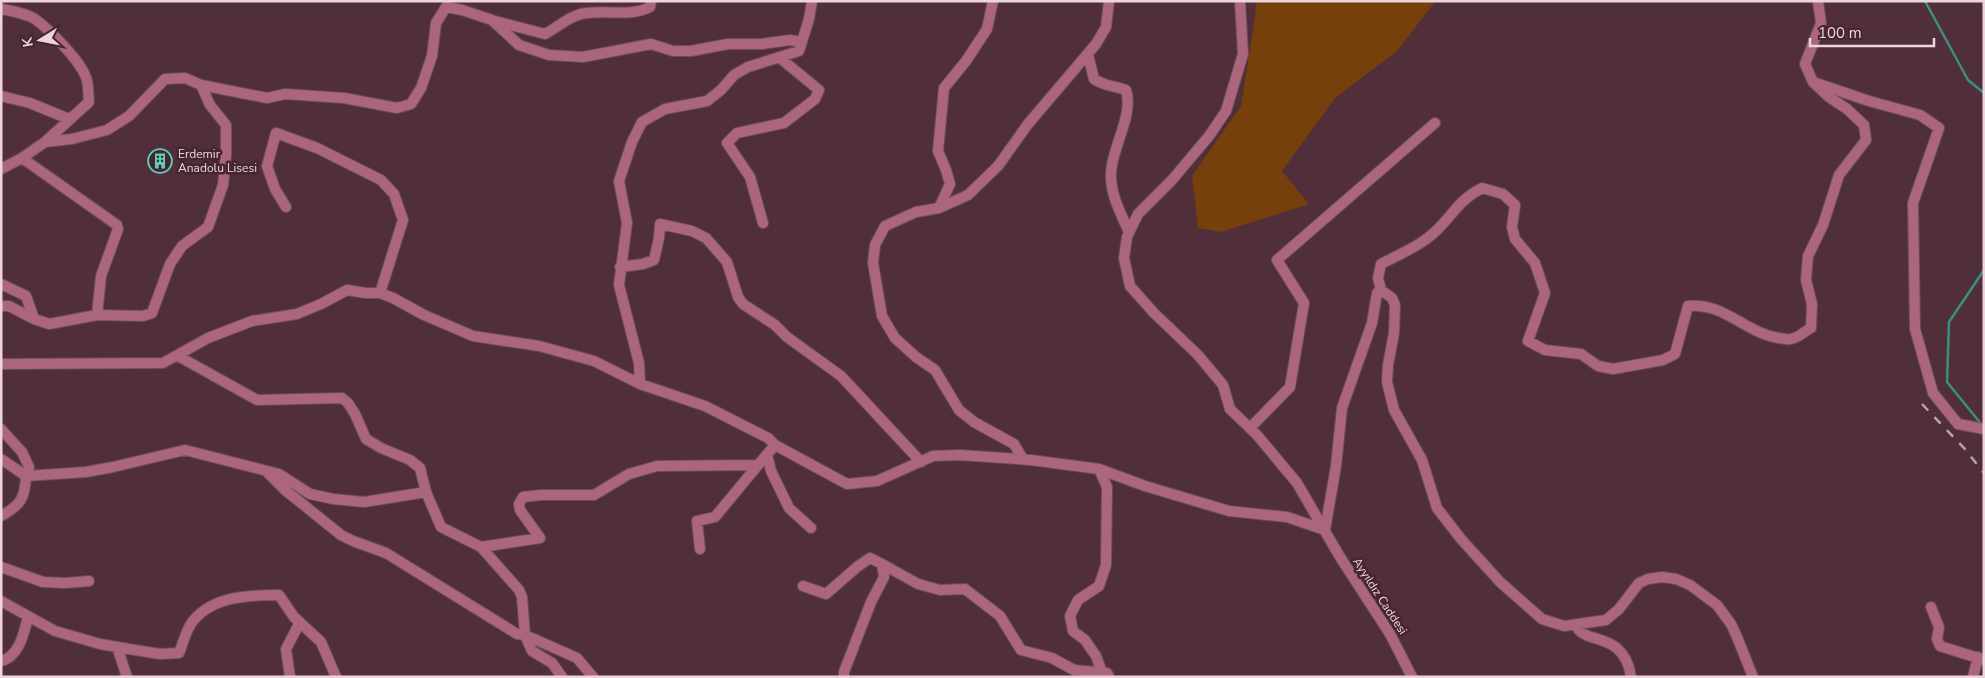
<svg xmlns="http://www.w3.org/2000/svg" width="1985" height="678" font-family="'Nunito Sans',sans-serif">
<style>
.green{fill:#75400b}
.lines{fill:none;stroke-linecap:round;stroke-linejoin:round}
.stream{stroke:#399080;stroke-width:2.5}
.minor-casing{stroke:#6d4d57;stroke-width:12}
.minor{stroke:#ab667d;stroke-width:10}
.rail{stroke:#bba1a9;stroke-width:2.5;stroke-dasharray:9 9;stroke-linecap:butt}
.labels{text-anchor:middle;stroke-width:5;stroke-linejoin:round;paint-order:stroke}
.poi-label{font-size:12px;fill:#ecd5db;stroke:#462530;text-anchor:start}
.street-label{font-size:12px;fill:#ecd5db;stroke:#462530}
</style>
<rect width="100%" height="100%" fill="#512f3a"/>
<path class="green" d="M1256,1H1433L1434,3L1397,51L1335,98L1282,171L1309,204L1221,232L1198,228L1192,176L1241,106L1255,17Z"/>
<g class="lines">
<path class="stream" d="M1925,1L1968,80L1984,93
M1982,425L1947,382L1949,322L1984,270"/>
<g class="minor-casing">
<path id="minor" d="M1240,1L1243,54L1226,111L1209,136L1172,180L1138,214L1127,237L1124,258L1130,286L1154,313L1198,355L1223,385L1230,409L1257,435L1297,483L1340,557L1390,634L1412,677
M1,9C13,11 25,13 35,19C50,30 78,59 85,75C89,82 88,94 89,102L45,142
M495,21L545,34C558,27 572,14 587,13C609,10 630,17 650,7L651,1
M1088,55L1094,79C1106,87 1113,85 1126,90C1134,115 1112,147 1111,173C1110,194 1121,214 1129,232
M1816,83L1869,101L1920,115L1939,128L1913,203L1915,329L1933,393L1958,424L1984,429
M1,96L30,103L69,119
M22,158L117,225L118,229L101,276L97,315
M1,169L22,158L45,142L72,139L107,130L129,116L165,79L185,78L201,85L267,98L285,94L344,98L397,108L411,104L421,88L432,56L436,23L446,7L462,10L492,20L519,45L549,55L583,57L651,44L673,51H691L728,44H761L790,40L801,42
M286,207L275,189L267,166L276,133L317,148L381,180L394,194L403,220L380,293
M939,208L950,184L946,170L938,151L944,88L966,61L987,29L993,1
M763,223L750,177L727,143L737,133L784,123L815,99L819,90L780,58
M620,267L643,264L654,260L659,238L660,224L692,231L706,238L727,262L738,297L743,304L775,325L787,337L841,376L921,462
M1,284L26,296L34,319L49,324L97,315L143,316L152,313L170,264L182,246L208,227L223,185L226,155V125L210,105L201,85
M1381,290L1378,278L1381,264C1400,254 1422,245 1437,230C1455,212 1459,200 1482,188L1503,194L1515,205L1512,227L1515,239L1535,263L1545,293L1528,341L1545,350L1581,354L1598,366L1613,369L1663,360L1675,354L1688,306C1724,302 1745,333 1779,338C1782,338 1787,340 1790,339C1797,339 1805,331 1811,328L1812,304L1806,280L1808,256L1823,225L1839,175L1866,140L1864,125L1847,109L1829,97L1813,82L1805,64L1821,23L1818,1
M1,306H9L34,319
M178,356L257,400L342,398L348,403L355,414L366,439L381,448L410,460L420,468L426,492L441,527L481,547L519,590L522,597L525,635L532,651L552,663L562,677
M1,364L163,363L208,338L252,321L297,314L321,304L347,290L366,293H380L393,298L424,315L473,336L539,346L594,361L640,384L705,406L768,438L775,445L847,484L877,481L933,456L960,455L1031,460L1099,469L1145,486L1229,511L1287,517L1325,530
M640,384L639,363L619,285L627,223L619,181L632,142L642,122L665,109L707,101L721,90L734,75L748,67L799,51L809,19L812,1
M1250,428L1290,387L1304,303L1277,260L1435,123
M1,429L22,452L29,467L26,476L86,472L113,467L185,450L279,474L310,494L333,499L364,502L426,492
M767,455L771,471L789,508L811,528
M1,459L26,476C25,498 21,505 1,516
M1023,459L1014,444L974,422L959,410L935,370L916,357L895,338L882,316L873,263L875,245L885,226L916,212L939,208L968,195L998,166L1028,124L1096,44L1106,27L1109,1
M1099,469L1107,487L1106,565L1099,586L1078,600L1070,616L1073,631L1085,640L1096,656L1102,672
M267,472L285,490L341,535L353,541L386,553L517,634L525,635L577,658L593,677
M1325,530L1336,466L1342,408L1372,323L1377,293L1381,290L1392,298L1395,305L1394,333L1388,365L1387,382L1394,410L1422,460L1437,508L1461,539L1500,582L1542,619L1564,626L1606,620L1619,609L1639,583L1648,579L1662,577L1676,579L1690,585L1717,605L1731,624L1737,637L1753,677
M481,547L540,538L520,510L519,504L523,497L541,495H594L629,474L657,466L758,465L775,445
M700,549L697,521L715,517L758,465
M882,564L918,584L940,590L965,589L1000,616L1021,650L1052,658L1074,670L1107,673L1109,677
M1,567L43,582L65,583L89,581
M803,586L826,594L857,567L870,558L882,564L884,577L871,602L844,672V677
M1,601L55,631L100,644L135,650L160,654L179,653C183,644 186,629 193,621C213,596 249,595 279,595L294,617L321,642L336,677
M1931,607L1939,627L1937,639L1940,646L1984,660
M1576,625C1583,646 1624,629 1631,677
M117,647L127,677
M1,661C19,657 24,633 28,617
M290,677L286,649L300,622
M1973,677L1978,657"/>
</g>
<use href="#minor" class="minor"/>
<path class="rail" d="M1922,404L1964,448L1984,473"/>
</g>
<defs>
<g id="building-ring" transform="scale(1.25)"><circle r="9.5" fill="#462530" stroke="#5dceb9" stroke-width="1.5"/><path d="M-4-6H4V6H1V3H-1V6H-4ZM-2.5-4.3h1.7v1.8h-1.7ZM.8-4.3h1.7v1.8H.8ZM-2.5-1h1.7V.8h-1.7ZM.8-1h1.7V.8H.8Z" fill="#5dceb9"/></g>
</defs>
<g fill-rule="evenodd">
<use href="#building-ring" x="160" y="161"/>
</g>
<g class="labels">
<g class="poi-label">
<text x="178" y="158">Erdemir<tspan x="178" dy="14">Anadolu Lisesi</tspan></text>
</g>
<g class="street-label">
<text transform="translate(1380 596) rotate(57)" y="4">Ayyıldız Caddesi</text>
</g>
</g>
<rect width="1985" height="678" fill="none" stroke="#ecd5db" stroke-width="5"/>
<g transform="translate(40 40) rotate(260)" stroke="#462530" stroke-width="4" paint-order="stroke">
<path d="M0-4L9 19L0 12L-9 19Z" fill="#ecd5db"/>
<text y="-8" font-size="14" font-weight="bold" text-anchor="middle" fill="#ecd5db">K</text>
</g>
<path d="M1810 38v8h124v-8" fill="none" stroke="#ecd5db" stroke-width="2.5"/>
<text x="1818" y="38" font-size="15" fill="#ecd5db" stroke="#462530" stroke-width="4" paint-order="stroke">100 m</text>
</svg>
